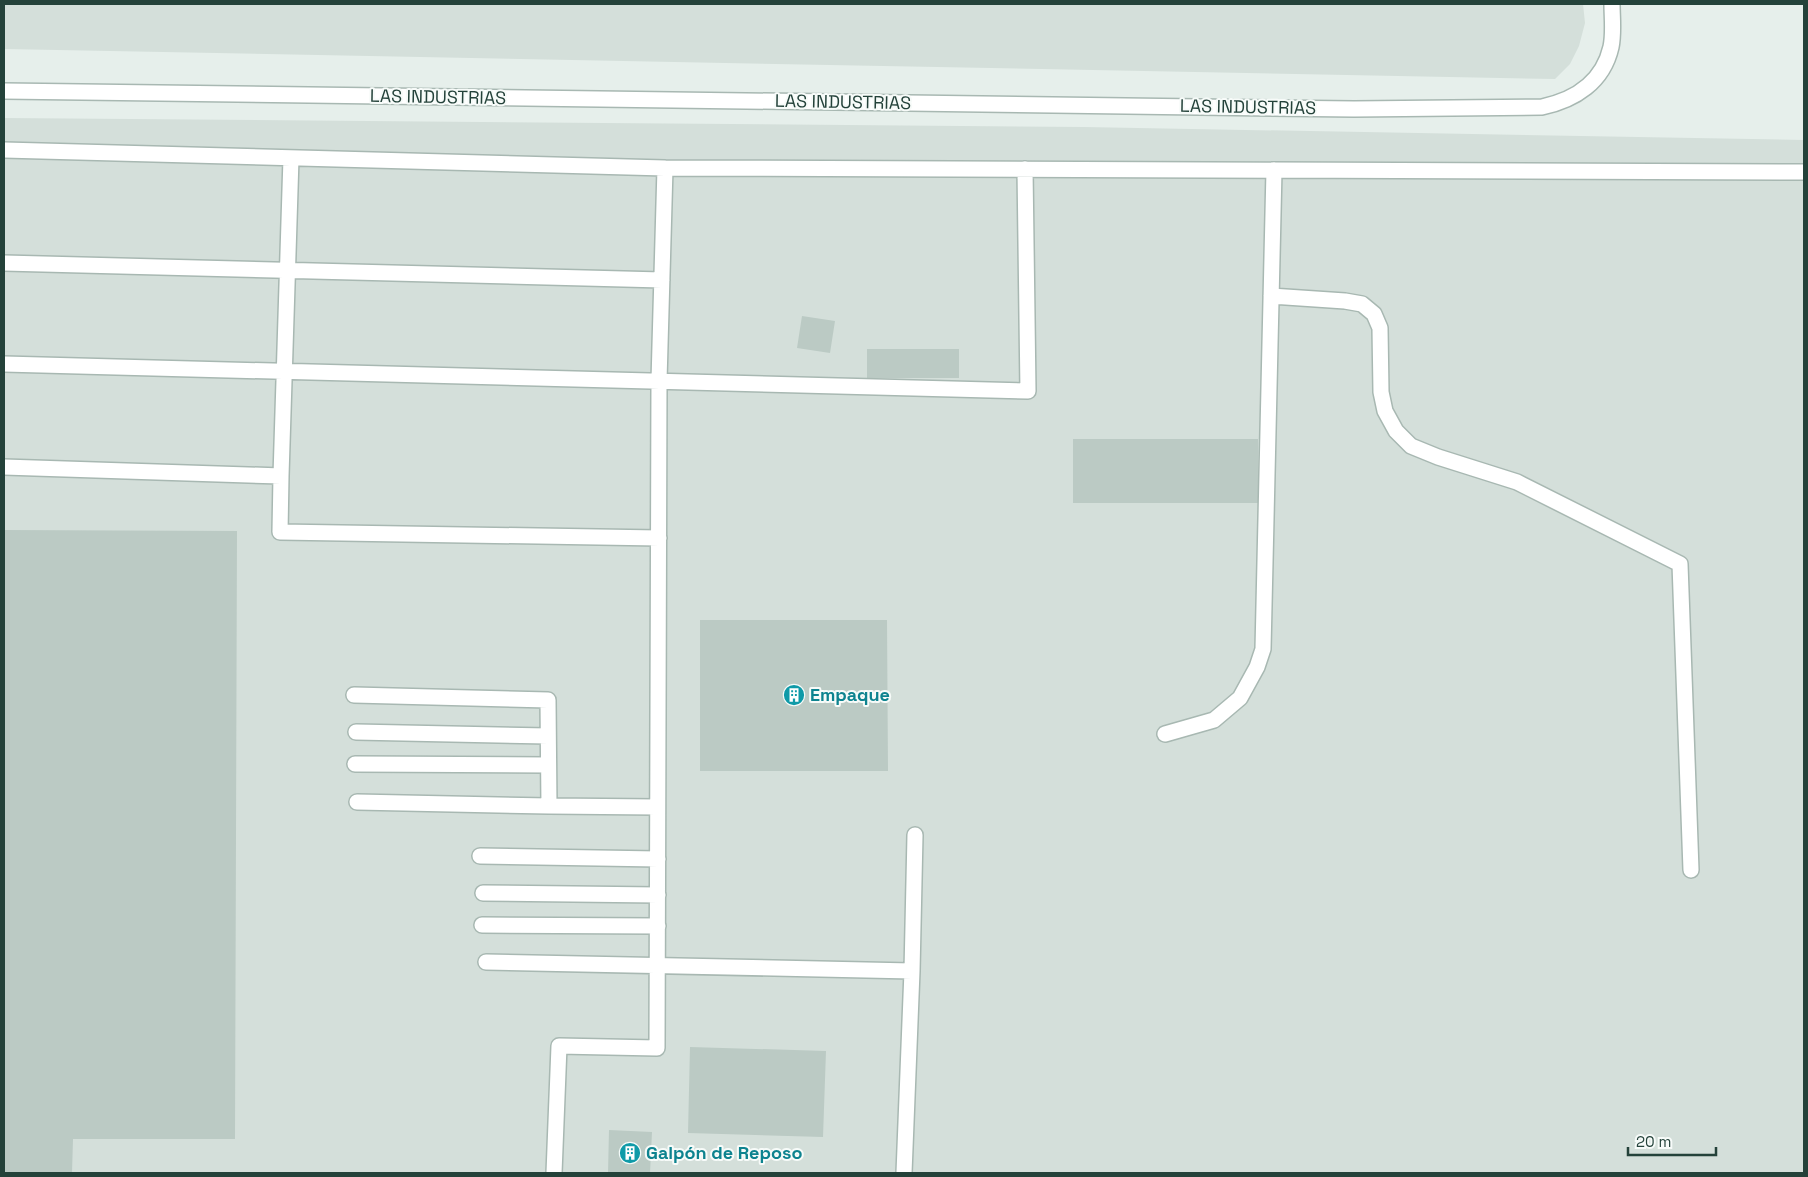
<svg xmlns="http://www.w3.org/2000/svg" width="1808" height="1177" font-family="'Space Grotesk',sans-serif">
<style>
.built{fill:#d4dfda}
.building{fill:#bbcac4}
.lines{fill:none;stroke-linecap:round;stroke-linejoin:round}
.minor-casing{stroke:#a8b8b2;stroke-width:18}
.minor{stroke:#fff;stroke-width:15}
.labels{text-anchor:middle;stroke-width:4;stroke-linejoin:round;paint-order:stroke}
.street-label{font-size:18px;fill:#24423a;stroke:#f7fbf9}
.culture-label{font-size:18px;font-weight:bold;fill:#0d838f;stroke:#f7fbf9;text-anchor:start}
</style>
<rect width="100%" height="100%" fill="#e6efeb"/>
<path class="built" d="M4,4H1583L1585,23L1579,46L1570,64L1555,79L4,49Z
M4,118L1084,127L1804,140V1173H4Z"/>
<path class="building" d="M802,316L835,321L830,353L797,348Z
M867,349H959V378H867Z
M1073,439H1258V503H1073Z
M4,530L237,531L235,1139H73L72,1173H4Z
M700,620H887L888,771H700Z
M690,1047L826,1051L823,1137L688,1133Z
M609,1130L652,1132L650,1173H608Z"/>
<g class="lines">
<g class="minor-casing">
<path id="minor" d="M4,91L1354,109L1542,107C1575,100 1603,82 1611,47C1614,33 1612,18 1612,4
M4,150L665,168L659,381L657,1048L559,1046L554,1173
M665,168L1804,172
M4,263L662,280
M1271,296L1345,301L1362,304L1374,314L1380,328L1381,392L1385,411L1396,431L1411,446L1438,457L1517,482L1680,564L1691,870
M4,364L1028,391L1025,169
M4,467L281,476L291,158
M281,476L280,532L659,538
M354,695L548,700L549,806L657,807
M356,732L548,736
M1165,734L1214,720L1240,698L1257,667L1263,649L1274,170
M355,764L548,765
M357,802L549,806
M480,856L658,859
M483,893L658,895
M482,925L658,926
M486,962L912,971L904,1173
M912,971L915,835"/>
</g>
<use href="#minor" class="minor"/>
</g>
<defs>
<g id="building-disc" transform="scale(1.125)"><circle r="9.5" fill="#0f9aa8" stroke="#f7fbf9"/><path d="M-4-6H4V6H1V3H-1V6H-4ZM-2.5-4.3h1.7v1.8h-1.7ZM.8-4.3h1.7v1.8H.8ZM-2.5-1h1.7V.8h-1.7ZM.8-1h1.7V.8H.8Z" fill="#fff"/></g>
</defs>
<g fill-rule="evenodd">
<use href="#building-disc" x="794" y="695"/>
<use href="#building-disc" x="630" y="1153"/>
</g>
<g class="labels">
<g class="street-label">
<text transform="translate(438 97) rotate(1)" y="6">LAS INDUSTRIAS</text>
<text transform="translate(843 102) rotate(1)" y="6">LAS INDUSTRIAS</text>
<text transform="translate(1248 107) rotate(1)" y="6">LAS INDUSTRIAS</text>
</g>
<g class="culture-label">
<text x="810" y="701">Empaque</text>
<text x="646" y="1159">Galpón de Reposo</text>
</g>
</g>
<rect width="1808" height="1177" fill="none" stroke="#24423a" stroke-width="10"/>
<path d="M1628 1147v8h88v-8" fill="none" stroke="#24423a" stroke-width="2.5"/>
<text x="1636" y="1147" font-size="15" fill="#24423a" stroke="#f7fbf9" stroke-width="4" paint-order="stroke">20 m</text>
</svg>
